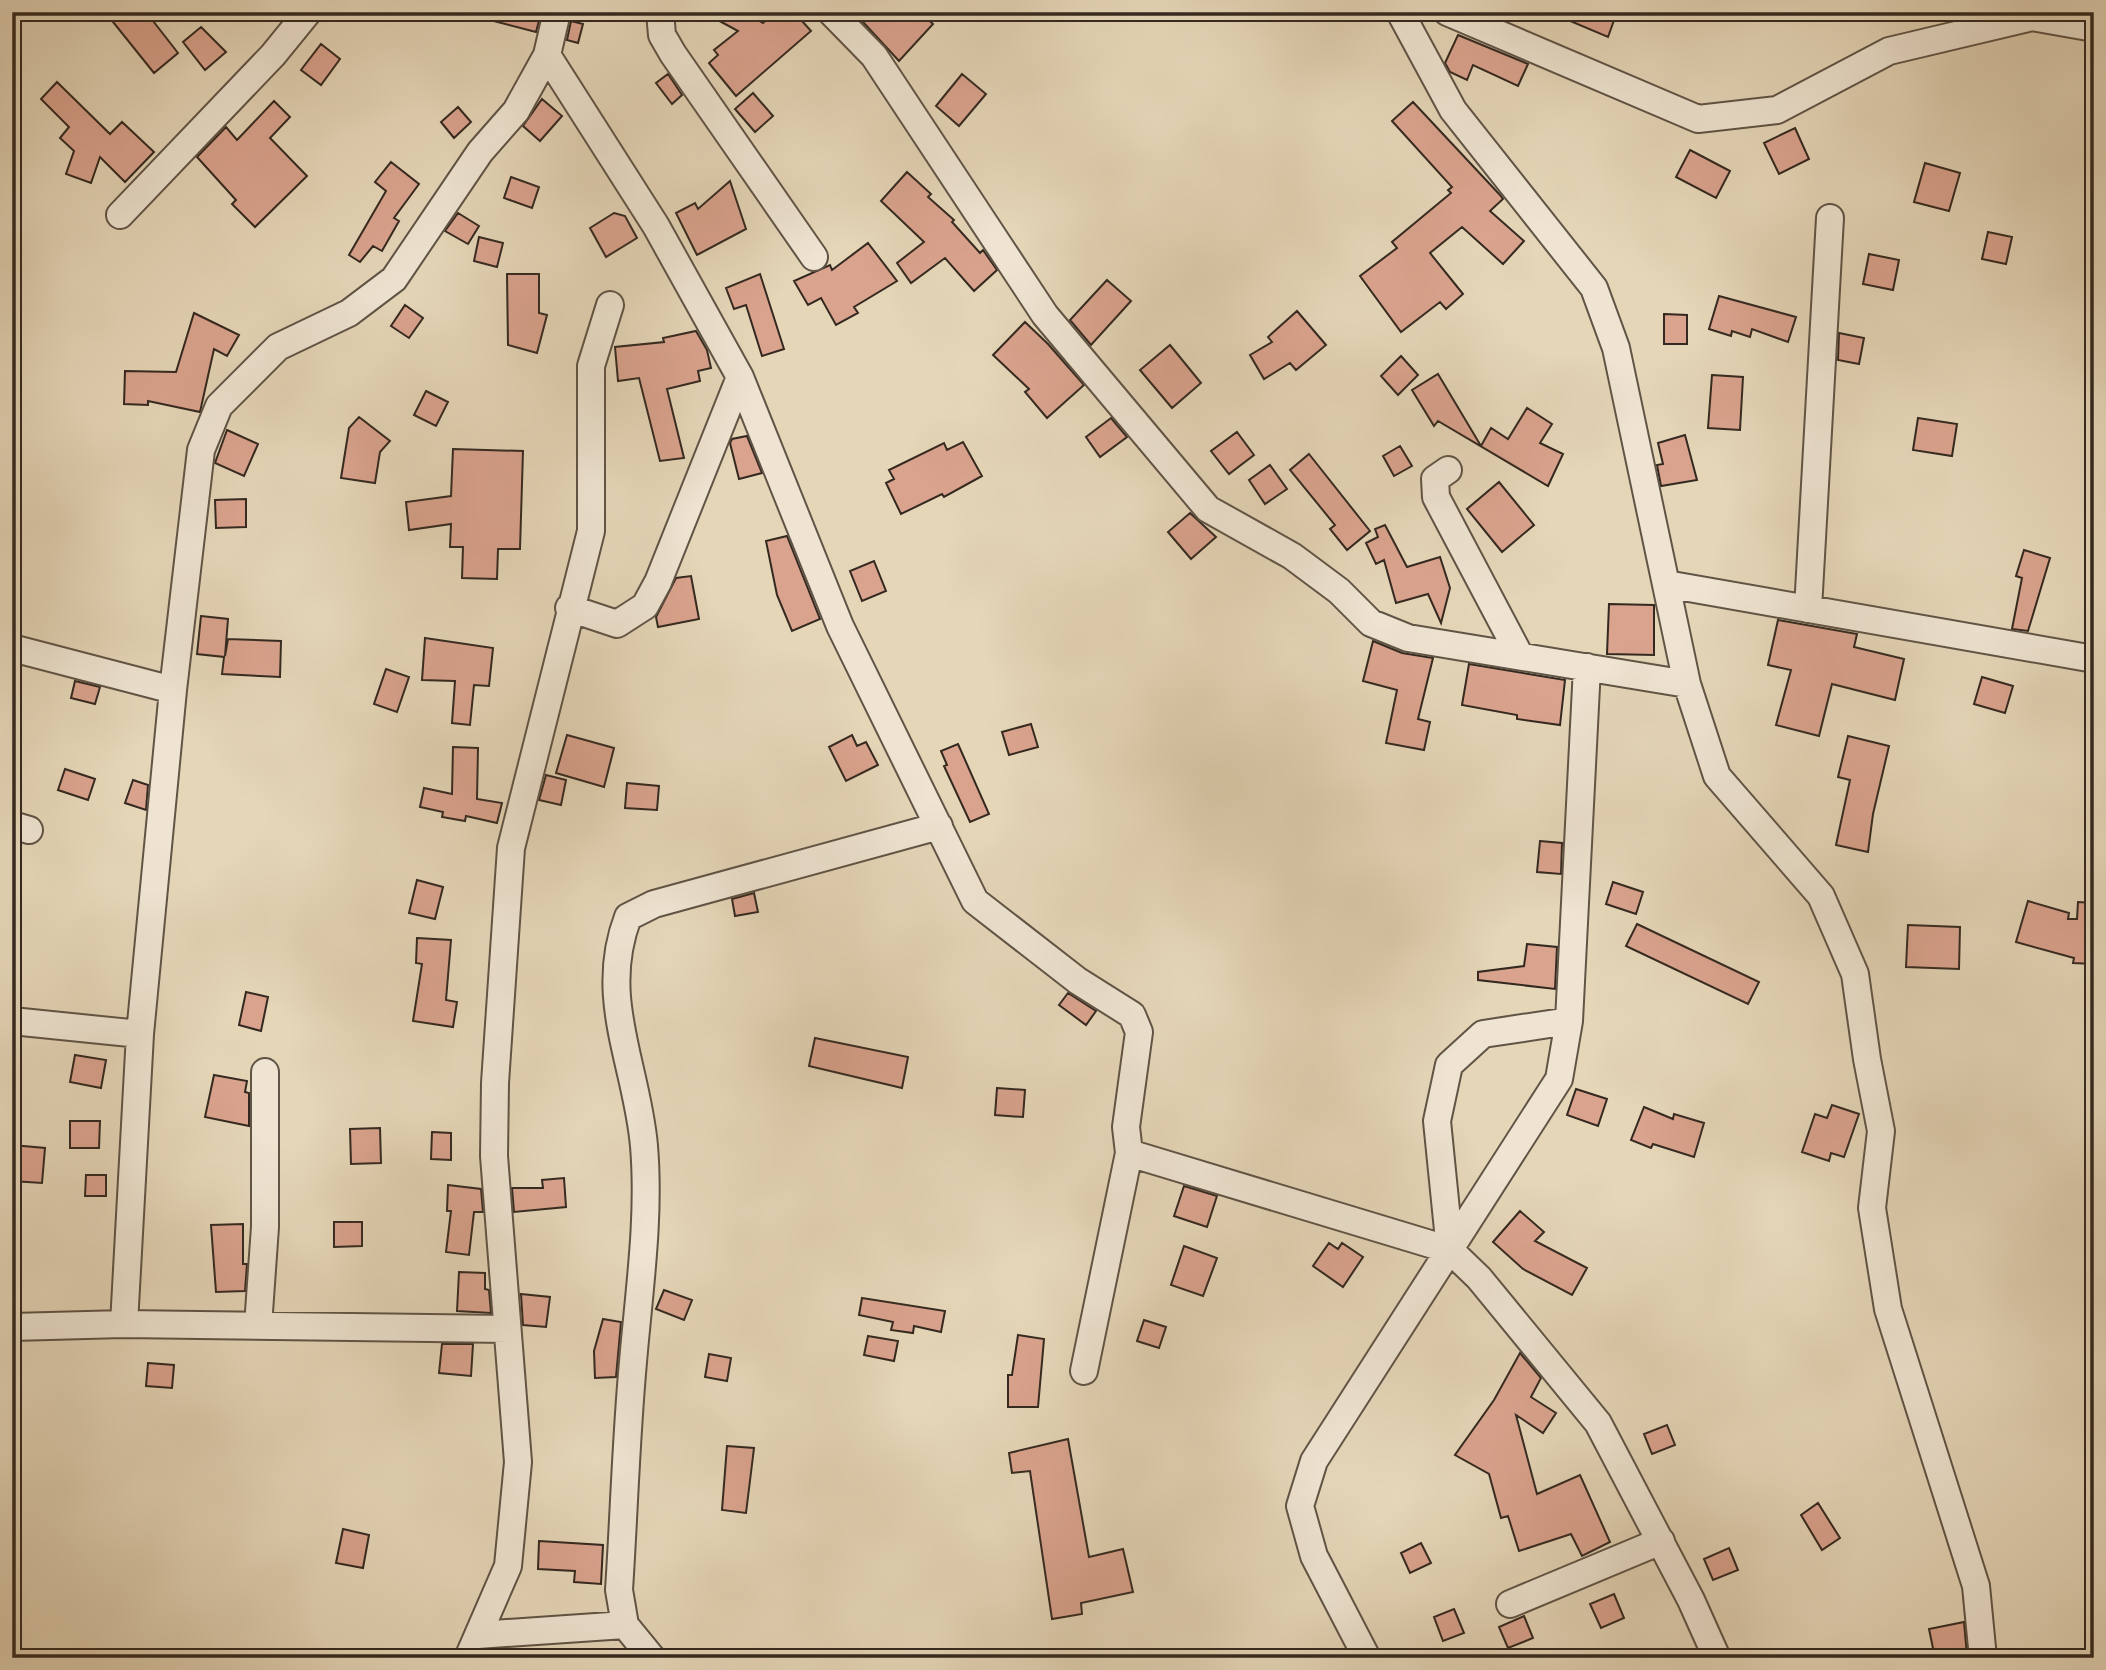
<svg xmlns="http://www.w3.org/2000/svg" width="2106" height="1670" font-family="Cardo,serif">
<style>
.building{fill:#daa38e;stroke:#342920;stroke-width:2}
.lines{fill:none;stroke-linecap:round;stroke-linejoin:round}
.minor-casing{stroke:#605446;stroke-width:30}
.minor{stroke:#eee4d1;stroke-width:26}
</style>
<rect width="100%" height="100%" fill="#e5d6b8"/>
<filter id="stains"><feTurbulence type="fractalNoise" baseFrequency=".00286" numOctaves="4"/><feColorMatrix values="0 0 0 0 .2 0 0 0 0 .09 0 0 0 0 .02 0 0 0 .5 -.17"/></filter>
<radialGradient id="worn" r=".72"><stop offset=".6" stop-color="#630" stop-opacity="0"/><stop offset="1" stop-color="#630" stop-opacity=".3"/></radialGradient>
<path class="building" d="M105,12H146L178,53L154,73Z
M487,12H537L541,13L536,32L486,19Z
M703,12H744L763,23L775,12H794L811,31L736,96L709,63L718,55L714,50L738,31Z
M872,12H920L933,24L899,61L863,22Z
M1549,12H1617L1608,37Z
M571,21L583,24L578,43L567,40Z
M201,27L226,52L205,70L183,42Z
M1458,35L1528,64L1518,86L1473,65L1467,80L1450,72L1445,63Z
M321,44L340,59L321,85L301,70Z
M668,74L682,95L672,104L656,83Z
M962,74L986,94L959,126L936,106Z
M57,82L110,134L122,122L154,152L125,182L100,157L91,183L66,174L74,151L60,138L69,127L41,99Z
M753,93L773,116L755,132L735,109Z
M542,99L562,116L540,141L523,126Z
M274,101L290,117L270,138L307,176L255,227L232,204L236,200L197,157L226,127L237,140Z
M1413,102L1500,195L1503,199L1490,211L1524,241L1503,264L1462,227L1430,253L1463,294L1446,309L1440,302L1401,332L1360,276L1397,248L1392,242L1451,193L1448,190L1452,187L1392,121Z
M458,107L471,122L454,138L441,122Z
M1795,128L1809,159L1779,174L1764,143Z
M1690,150L1730,171L1716,198L1676,177Z
M391,162L419,184L394,218L399,221L382,251L373,246L360,262L349,255L386,191L375,182Z
M1925,163L1960,173L1949,211L1914,202Z
M907,172L931,194L928,197L954,220L952,222L980,253L983,250L997,270L974,291L945,258L911,283L897,263L924,242L881,201Z
M511,177L539,187L532,208L504,198Z
M730,181L746,229L697,255L676,213L695,203L698,209Z
M458,213L479,226L468,244L445,231Z
M614,213L625,216L637,238L606,257L590,228Z
M1988,232L2012,237L2006,264L1982,259Z
M479,237L503,243L497,267L474,261Z
M868,243L897,281L854,307L858,313L836,325L821,298L808,305L794,281L830,265L832,270Z
M1869,254L1899,260L1893,290L1863,284Z
M507,274H539V313L547,315L537,353L508,345Z
M760,274L784,349L762,356L746,305L734,309L726,288Z
M1107,280L1131,301L1091,345L1070,320Z
M1719,296L1796,317L1788,342L1752,329L1750,337L1732,331L1731,336L1709,329Z
M405,305L423,318L409,338L391,326Z
M1297,311L1326,345L1296,370L1290,363L1264,379L1250,355L1272,342L1268,337Z
M194,313L239,335L227,356L214,349L200,412L148,401V405L124,404L125,371L176,372Z
M1664,314L1687,315V344H1664Z
M1025,322L1048,344L1084,385L1047,418L1025,392L1029,389L993,355Z
M696,331L707,350L711,368L698,371L700,381L667,389L684,458L660,461L639,378L618,381L615,347L664,342L663,338Z
M1839,333L1864,338L1859,364L1838,360Z
M1170,345L1201,383L1172,408L1140,370Z
M1401,356L1418,375L1398,395L1381,376Z
M1438,374L1481,446L1491,428L1508,439L1527,408L1552,424L1540,443L1563,454L1548,486L1438,421L1434,426L1412,390Z
M1712,375L1743,377L1740,430L1708,428Z
M426,391L448,402L436,426L414,415Z
M359,417L390,441L380,452L375,483L341,478L349,428Z
M1111,418L1127,437L1100,457L1086,437Z
M1918,418L1957,424L1952,456L1913,450Z
M227,430L258,444L244,476L215,463Z
M1237,432L1254,455L1229,474L1211,451Z
M1685,435L1697,480L1661,486L1657,465L1663,464L1658,443Z
M747,436L762,473L739,479L730,443L732,439Z
M963,442L982,476L944,497L942,494L901,514L886,483L894,479L889,470L944,443L947,450Z
M1400,446L1412,466L1394,476L1383,456Z
M453,449L523,451L520,549H498L497,579L462,578L463,547H450L451,524L409,530L406,502L451,496Z
M1309,454L1370,531L1347,550L1330,529L1335,525L1290,470Z
M1270,465L1287,489L1265,504L1249,480Z
M1499,482L1534,525L1502,552L1467,509Z
M246,499V527L216,528L215,500Z
M1190,513L1216,537L1191,559L1168,532Z
M1385,525L1407,567L1440,557L1450,588L1441,623L1428,594L1396,603L1384,560L1376,564L1366,543L1378,537L1375,529Z
M787,536L820,619L792,631L777,595L766,541Z
M2024,550L2050,558L2028,631L2012,629L2022,578L2016,576Z
M874,561L886,591L862,601L850,571Z
M691,576L699,619L658,627L656,617L676,578Z
M1609,604L1654,605V655L1607,654Z
M201,616L228,619L225,656L228,639L281,641L280,677L222,674L224,657L197,654Z
M1778,620L1857,634L1854,647L1904,659L1895,700L1832,684L1819,736L1776,725L1791,670L1768,665Z
M425,638L493,648L489,686L474,685L470,725L452,723L455,681L422,680Z
M1373,641L1402,653L1433,658L1418,719L1430,722L1424,750L1386,743L1397,690L1363,681Z
M1469,664L1565,680L1560,725L1517,719V715L1462,705Z
M386,669L409,677L397,712L374,704Z
M1982,677L2013,686L2005,713L1974,704Z
M75,681L100,687L95,704L71,698Z
M1031,724L1038,747L1009,755L1002,732Z
M567,735L614,748L604,787L556,773Z
M852,735L857,746L866,742L878,765L846,781L829,747Z
M1848,736L1889,746L1873,814L1868,852L1836,845L1850,780L1838,777Z
M958,744L989,814L970,822L944,766L947,765L941,751Z
M453,747L478,748L477,799L502,803L497,823L466,816L465,821L442,817L443,812L420,807L424,788L452,794Z
M65,769L95,779L88,800L58,790Z
M546,775L566,780L561,805L539,800Z
M133,780L148,785L146,810L125,803Z
M627,783L659,786L657,810L625,808Z
M1540,841L1562,843L1561,874L1537,872Z
M417,880L443,887L435,919L409,913Z
M1613,882L1643,892L1636,914L1606,904Z
M754,893L758,912L735,916L732,899Z
M2028,901L2069,913L2068,919H2077L2078,902L2094,903V964L2073,963L2074,958L2016,942Z
M1637,924L1759,982L1748,1004L1626,946Z
M1908,925L1960,927L1959,969L1906,967Z
M417,938L451,940L446,1000L457,1002L453,1027L413,1021L422,964L416,963Z
M1527,944L1557,947L1555,989L1478,980V972L1524,966Z
M246,992L268,997L261,1031L239,1025Z
M1068,993L1096,1011L1086,1025L1059,1005Z
M815,1038L908,1057L902,1088L809,1066Z
M75,1055L106,1060L101,1088L70,1082Z
M214,1075L247,1081L245,1092L249,1093V1126L205,1117Z
M997,1088L1025,1090L1023,1117L995,1115Z
M1576,1089L1607,1099L1598,1126L1567,1115Z
M1832,1105L1859,1114L1844,1157L1831,1153L1829,1161L1802,1152L1815,1114L1827,1118Z
M1644,1107L1673,1119L1674,1114L1704,1123L1694,1157L1653,1144L1651,1148L1631,1140Z
M70,1121H100L99,1148H70Z
M380,1128L381,1163L351,1164L350,1129Z
M432,1132L451,1133V1160L431,1159Z
M12,1145L45,1148L42,1183L12,1181Z
M86,1175H106V1196H85Z
M564,1178L566,1207L514,1212L512,1188H543L542,1180Z
M448,1185L481,1189L483,1212H474L469,1255L446,1252L451,1211H447Z
M1184,1186L1217,1196L1207,1227L1174,1216Z
M1520,1211L1544,1232L1535,1241L1587,1268L1572,1295L1523,1269L1493,1242Z
M334,1222H362V1246L334,1247Z
M243,1224V1264H247L245,1291L216,1292L211,1225Z
M1329,1243L1338,1249L1342,1243L1363,1257L1343,1287L1313,1266Z
M1184,1246L1217,1258L1203,1296L1171,1285Z
M459,1272L485,1273V1289L489,1290L491,1313L457,1311Z
M664,1290L692,1300L684,1320L656,1309Z
M521,1294L550,1297L546,1327L523,1325Z
M862,1298L945,1311L941,1332L914,1326L913,1333L891,1330L893,1322L859,1315Z
M603,1319L621,1322L616,1377L595,1378L594,1351Z
M1144,1320L1166,1327L1159,1348L1137,1341Z
M1018,1335L1044,1339L1038,1407H1008V1375H1012Z
M868,1336L898,1341L894,1361L864,1355Z
M442,1344H473L471,1376L439,1373Z
M1520,1353L1541,1378L1531,1397L1556,1413L1543,1433L1516,1415L1537,1494L1580,1475L1610,1542L1582,1556L1571,1534L1519,1551L1508,1516L1501,1518L1489,1474L1455,1455L1494,1400Z
M709,1354L731,1358L727,1381L705,1377Z
M148,1363L174,1365L172,1388L146,1386Z
M1667,1425L1675,1445L1652,1454L1644,1434Z
M1068,1439L1089,1557L1123,1549L1133,1592L1081,1603L1082,1614L1052,1619L1030,1471L1012,1473L1009,1453Z
M727,1446L754,1448L746,1513L722,1510Z
M1818,1503L1840,1538L1822,1550L1801,1515Z
M343,1529L369,1535L363,1568L336,1563Z
M539,1541L603,1545L601,1584L574,1582L575,1571L538,1569Z
M1421,1543L1431,1563L1410,1573L1401,1553Z
M1729,1548L1738,1570L1713,1580L1704,1559Z
M1614,1594L1624,1618L1601,1628L1590,1604Z
M1454,1609L1464,1633L1443,1641L1434,1617Z
M1524,1616L1533,1638L1508,1648L1499,1627Z
M1964,1622L1967,1655L1935,1658L1929,1629Z"/>
<g class="lines">
<g class="minor-casing">
<path id="minor" d="M660,12L662,35L673,54L814,257
M831,12L874,56L1045,315L1208,509L1292,556L1339,591L1371,623L1408,638L1687,684
M1400,12L1453,110L1594,288L1616,348L1687,684L1717,776L1821,896L1855,974L1867,1059L1881,1131L1872,1208L1888,1309L1976,1586L1983,1658
M1447,12L1698,119L1777,110L1889,51L2032,17L2094,28
M547,55L656,226L740,377L840,626L975,901L1078,981L1132,1015L1139,1032L1126,1127L1129,1153L1450,1250L1479,1278L1598,1423L1691,1600L1717,1658
M120,215L273,55L308,12
M1448,470L1435,479L1436,497L1520,656
M1666,584L2094,659
M569,608L617,624L645,606L658,582L740,377
M1808,609L1830,218
M12,648L173,690
M12,825L29,830
M12,1021L140,1034
M1450,1250L1437,1121L1449,1065L1483,1034L1569,1021
M124,1324L140,1034L173,690L201,450L219,406L278,347L349,313L394,279L480,152L516,111L547,55L557,12
M258,1326L265,1227V1072
M12,1327L124,1324L507,1329
M1084,1371L1129,1153
M1510,1604L1661,1541
M478,1635L625,1625
M468,1658L508,1566L518,1462L494,1156L495,1083L511,848L591,531V366L610,305
M652,1658L625,1625L619,1590C624,1514 626,1438 633,1362C639,1291 650,1218 644,1146C637,1065 597,998 628,917L654,904L939,826
M1367,1658L1314,1556L1300,1506L1314,1461L1559,1079L1569,1021L1587,667"/>
</g>
<use href="#minor" class="minor"/>
</g>
<rect width="2106" height="1670" fill="none" stroke="#e5d6b8" stroke-width="42"/>
<rect x="14" y="14" width="2078" height="1642" fill="none" stroke="#342920" stroke-width="3.5"/>
<rect x="21" y="21" width="2064" height="1628" fill="none" stroke="#342920" stroke-width="2"/>
<rect width="100%" height="100%" filter="url(#stains)"/>
<rect width="100%" height="100%" fill="url(#worn)"/>
</svg>
